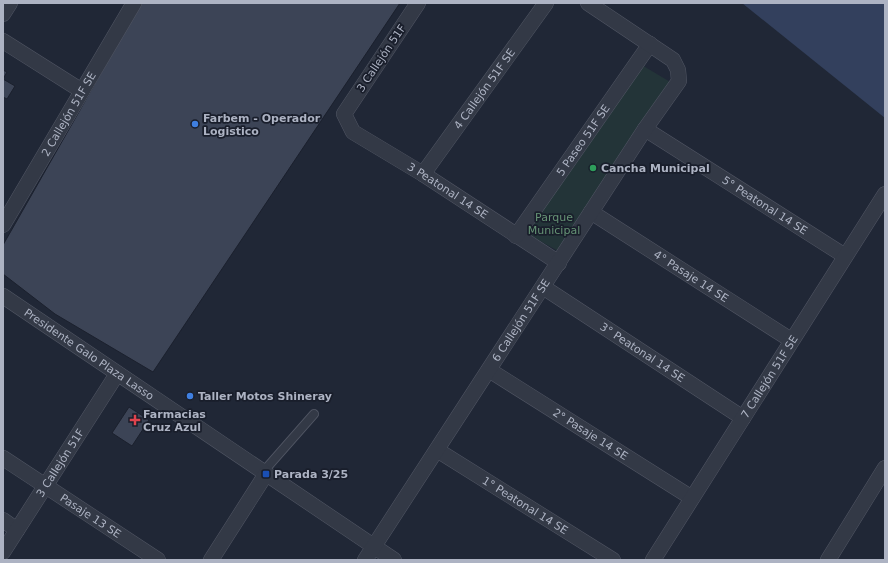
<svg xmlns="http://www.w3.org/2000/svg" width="888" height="563" font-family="'DejaVu Sans',sans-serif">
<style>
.green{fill:#233438}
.water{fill:#33405d}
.building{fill:#3c4456;stroke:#1b202d}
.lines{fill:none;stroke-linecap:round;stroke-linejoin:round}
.lane-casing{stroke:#515664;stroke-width:10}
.street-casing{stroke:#515664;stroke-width:16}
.lane{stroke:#333946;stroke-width:8}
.street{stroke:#333946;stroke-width:15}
.shop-dot{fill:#3f7fe0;stroke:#191e2b;stroke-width:1.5}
.leisure-dot{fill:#2e9e5b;stroke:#191e2b;stroke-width:1.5}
.health-dot{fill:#e0444e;stroke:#191e2b;stroke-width:1.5}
.transit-dot{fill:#1a4fb4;stroke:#191e2b;stroke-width:1.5}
.labels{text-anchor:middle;stroke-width:3.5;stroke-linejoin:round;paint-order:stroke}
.street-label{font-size:11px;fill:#adb3c3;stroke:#191e2b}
.poi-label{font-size:11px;font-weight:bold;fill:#adb3c3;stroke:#191e2b;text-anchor:start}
.park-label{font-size:11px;fill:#669375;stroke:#191e2b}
</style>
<rect width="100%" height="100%" fill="#202736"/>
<path class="green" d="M640,64L672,83L560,252L524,232Z"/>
<path class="water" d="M742,3H885V118Z"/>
<path class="building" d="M141,3H400L153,372L55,314L3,274V245Z
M3,70L7,72L3,79L15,86L7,99L3,97Z
M129,407L149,420L132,446L112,433Z"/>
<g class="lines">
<g class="lane-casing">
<path id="lane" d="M263,472L314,414"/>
</g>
<g class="street-casing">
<g id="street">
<path id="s1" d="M418,3L344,114L353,132L423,174L559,263"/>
<path d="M3,14L10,3"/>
<path d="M3,41L82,91"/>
<path id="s2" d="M645,129L845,256"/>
<path id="s3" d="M423,174L546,3"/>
<path id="s4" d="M591,212L791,340"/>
<path id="s5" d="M3,225L134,3"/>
<path id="s6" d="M516,236L650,44"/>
<path id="s7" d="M543,287L743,418"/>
<path id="s8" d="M3,296L394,560"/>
<path id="s9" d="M489,370L692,498"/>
<path id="s10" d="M437,450L613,560"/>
<path id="s11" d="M3,458L158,560"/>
<path d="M3,520L17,530"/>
<path id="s12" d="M3,552L117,374"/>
<path d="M211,560L266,474"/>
<path id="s13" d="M365,560L645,129L679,81L678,70L673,60L588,3"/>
<path id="s14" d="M653,560L885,194"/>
<path d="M828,560L885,468"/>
</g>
</g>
<use href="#lane" class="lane"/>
<use href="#street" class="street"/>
</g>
<g class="shop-dot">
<circle cx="195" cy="124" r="4"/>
<circle cx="190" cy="396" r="4"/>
</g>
<circle class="leisure-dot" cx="593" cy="168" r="4"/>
<path class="health-dot" d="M133 414h4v4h4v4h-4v4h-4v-4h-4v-4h4z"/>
<rect class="transit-dot" x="262" y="470" width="8" height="8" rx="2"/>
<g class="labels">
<g class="street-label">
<text transform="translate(381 58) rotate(-56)" y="4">3 Callejón 51F</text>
<text dy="4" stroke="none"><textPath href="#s3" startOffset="105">4 Callejón 51F SE</textPath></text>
<text dy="4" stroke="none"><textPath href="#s5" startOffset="129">2 Callejón 51F SE</textPath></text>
<text dy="4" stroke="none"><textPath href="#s6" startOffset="117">5 Paseo 51F SE</textPath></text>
<text dy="4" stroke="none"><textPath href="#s1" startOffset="265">3 Peatonal 14 SE</textPath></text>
<text dy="4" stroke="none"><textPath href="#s2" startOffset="142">5° Peatonal 14 SE</textPath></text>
<text dy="4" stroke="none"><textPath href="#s4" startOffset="119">4° Pasaje 14 SE</textPath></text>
<text dy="4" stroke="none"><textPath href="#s13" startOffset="286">6 Callejón 51F SE</textPath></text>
<text dy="4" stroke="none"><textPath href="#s7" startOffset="119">3° Peatonal 14 SE</textPath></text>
<text dy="4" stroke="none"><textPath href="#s8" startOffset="104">Presidente Galo Plaza Lasso</textPath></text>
<text dy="4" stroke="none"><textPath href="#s14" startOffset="217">7 Callejón 51F SE</textPath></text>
<text dy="4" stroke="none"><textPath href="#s9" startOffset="120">2° Pasaje 14 SE</textPath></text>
<text dy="4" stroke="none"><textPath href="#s12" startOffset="106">3 Callejón 51F</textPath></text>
<text dy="4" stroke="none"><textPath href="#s10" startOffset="104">1° Peatonal 14 SE</textPath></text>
<text dy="4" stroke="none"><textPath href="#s11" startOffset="105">Pasaje 13 SE</textPath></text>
</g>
<g class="poi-label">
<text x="203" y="122">Farbem - Operador<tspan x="203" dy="13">Logistico</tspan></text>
<text x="601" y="172">Cancha Municipal</text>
<text x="198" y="400">Taller Motos Shineray</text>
<text x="143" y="418">Farmacias<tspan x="143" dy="13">Cruz Azul</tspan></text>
<text x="274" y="478">Parada 3/25</text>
</g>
<g class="park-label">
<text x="554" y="221">Parque<tspan x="554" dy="13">Municipal</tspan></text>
</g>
</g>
<rect width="888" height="563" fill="none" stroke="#adb3c3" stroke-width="8"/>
</svg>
